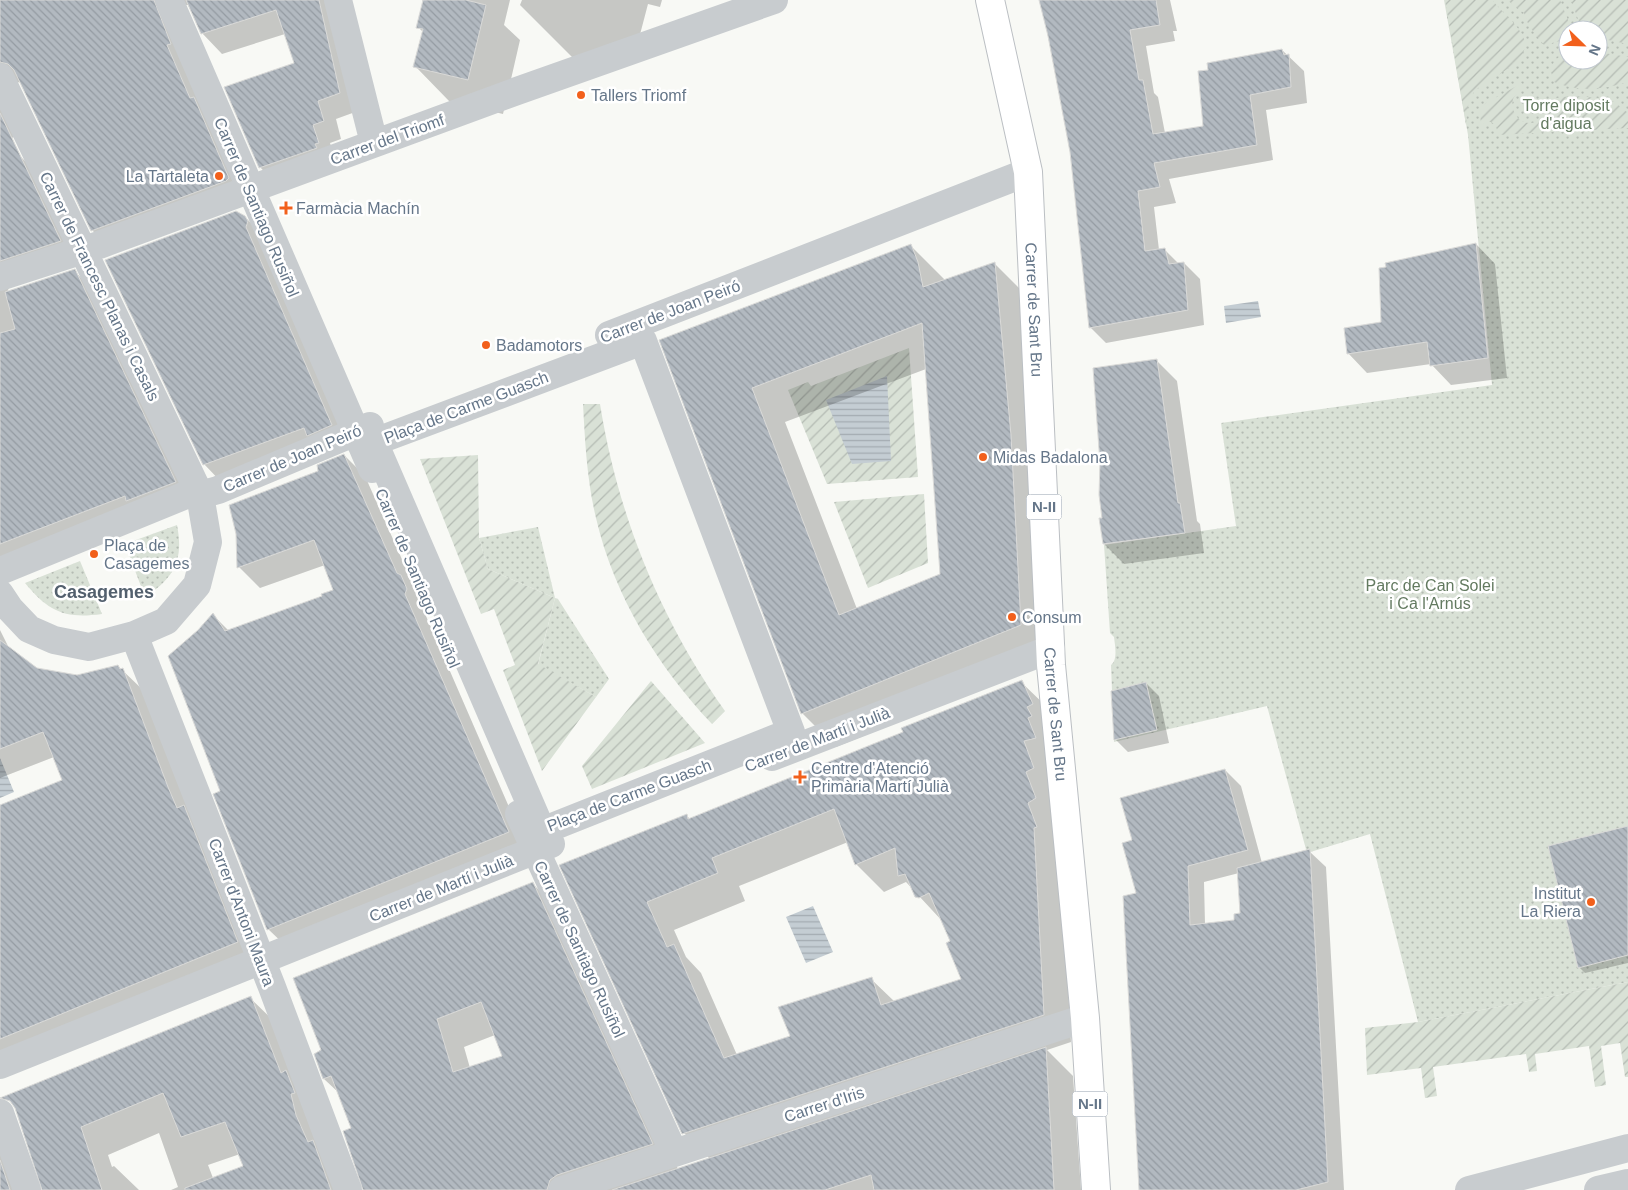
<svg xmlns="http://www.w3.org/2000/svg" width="1628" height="1190" font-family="Helvetica,sans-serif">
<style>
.grass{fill:url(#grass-dots);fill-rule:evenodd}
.garden{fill:url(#garden-furrows)}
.water{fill:url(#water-rules)}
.shadow{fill:#0003;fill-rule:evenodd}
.building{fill:url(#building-back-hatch);stroke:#dadad8;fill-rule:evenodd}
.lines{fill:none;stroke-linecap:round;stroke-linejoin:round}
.major-casing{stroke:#bbbfc3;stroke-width:30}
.minor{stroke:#c8cccf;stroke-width:28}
.major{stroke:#fff;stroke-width:28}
.poi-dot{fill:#f2601c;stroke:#fff;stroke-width:2}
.labels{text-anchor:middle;stroke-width:5;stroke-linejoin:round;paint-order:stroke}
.shield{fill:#fff;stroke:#939fac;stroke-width:1}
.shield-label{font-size:15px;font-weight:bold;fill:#657689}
.poi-label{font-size:16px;fill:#657689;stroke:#fff;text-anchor:start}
.park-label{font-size:16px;fill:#637a60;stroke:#fff}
.street-label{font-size:16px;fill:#657689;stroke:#fff}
.neighbourhood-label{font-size:18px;font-weight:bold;fill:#53606e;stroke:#fff}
</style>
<defs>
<pattern id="grass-dots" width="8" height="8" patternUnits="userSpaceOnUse" patternTransform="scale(1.25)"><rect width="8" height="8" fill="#d9e1d6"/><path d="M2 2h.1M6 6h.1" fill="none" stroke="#b4bbb3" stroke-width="1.8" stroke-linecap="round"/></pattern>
<pattern id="garden-furrows" width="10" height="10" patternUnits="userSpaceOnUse" patternTransform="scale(1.25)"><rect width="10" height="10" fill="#d9e1d6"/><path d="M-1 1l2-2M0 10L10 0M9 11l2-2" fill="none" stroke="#b4bbb3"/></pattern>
<pattern id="water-rules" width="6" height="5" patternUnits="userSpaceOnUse" patternTransform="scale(1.25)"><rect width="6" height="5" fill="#c4cdd3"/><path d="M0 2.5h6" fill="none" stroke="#a3abb1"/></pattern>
<pattern id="building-back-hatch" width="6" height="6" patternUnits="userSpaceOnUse" patternTransform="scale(1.25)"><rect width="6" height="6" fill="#b2b9c0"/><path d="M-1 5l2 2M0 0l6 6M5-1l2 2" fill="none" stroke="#949ba2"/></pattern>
</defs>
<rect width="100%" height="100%" fill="#f8f9f5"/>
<path class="grass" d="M1444,0H1628V982L1418,1022L1370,834L1307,853L1267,706L1114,742L1111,665C1118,660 1115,646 1114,637L1110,633L1104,545L1236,526L1221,423L1492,385L1468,135ZM1568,30H1598V60H1568Z
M177,525C184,560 174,578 145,597L125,544Z
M538,527L555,598L558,599L609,679L596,697L538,665L555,598L488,569L479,538Z
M80,561L102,614C65,619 49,612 25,583Z"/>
<path class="garden" d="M1445,0H1492C1502,12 1519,25 1524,39C1532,66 1482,78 1472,95C1467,104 1467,115 1466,125Z
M1507,0H1560L1572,30H1568V39L1544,45L1529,26L1524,13Z
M1571,0H1628V44L1598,38V30H1582Z
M1598,52L1628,57V82C1603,90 1578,92 1554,82C1548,68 1553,57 1568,53V60H1598Z
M1522,83L1523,86C1520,90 1515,95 1513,99C1510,110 1518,124 1531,123C1547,121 1544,107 1554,99C1562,94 1603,97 1612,101C1618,104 1623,109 1628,113V128L1498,135L1496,125L1491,122H1486L1481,126L1480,111L1486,103Z
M909,348L918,477L827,484L788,390L808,382L811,386Z
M583,404H600C618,516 660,619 725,711L712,724C658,667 614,596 596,518C587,481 585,442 583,404Z
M478,455L479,538L488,569L555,598L538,664L596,697L542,771L503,670L515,665L494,609L481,614L420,459Z
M924,494L928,563L868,588L834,502Z
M651,681L705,743L592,789L582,766Z
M1628,982V1077H1625L1620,1043L1601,1046L1606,1085L1595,1087L1589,1046L1535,1054L1537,1071L1529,1072L1526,1054L1433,1067L1437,1096L1425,1098L1421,1068L1367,1075L1365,1028L1418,1022Z"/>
<path class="water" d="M1258,301L1261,317L1226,323L1224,306Z
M887,376L891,461L852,464L826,400Z
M0,758L14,792L0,798Z
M813,906L833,952L806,963L786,917Z"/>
<path class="shadow" d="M0,0H332L358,111L336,119L341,139L330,143L336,161L278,186L260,167L295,64L285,34L222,54L202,33L188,5H184L249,199L112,251L92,230L21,82L14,83L20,135L0,142Z
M422,0H510L504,25L520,40L503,114L449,101L415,66L424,33L418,27L424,2Z
M522,0H662L660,7L648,4L632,65L620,62L618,70L575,60L520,5Z
M1041,0H1170L1177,31H1173L1175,41L1146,46L1154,93L1158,97L1165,133L1204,127L1282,50L1304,71L1307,103L1266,110L1273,160L1169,179L1176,203L1154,207L1159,250L1164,249L1179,264L1184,263L1200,279L1204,325L1106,343L1090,327L1075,177Z
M19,155L40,176L81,262L9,288L7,292L74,271L96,292L197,504L0,573V162Z
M245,217L266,238L351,446L224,485L204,464Z
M1476,244L1495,264L1507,378L1451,385L1431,364L1367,373L1348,353L1382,324L1387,268Z
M911,246L945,280L995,264L1029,298L1054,659L836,747L802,713L661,341ZM926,369L941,574L857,609L785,422Z
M1157,361L1177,381L1197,521L1200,524L1204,553L1124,564L1104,544L1100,495Z
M344,455L365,476L416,591L422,598L428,611L426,616L529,853L290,950L268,929L215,794L222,791L199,631L213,615L229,631L323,597L334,590L325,565L260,588L239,567L320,471Z
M0,630L9,648L36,670L77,676L118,666L144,691L258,964L0,1068V807L63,781L54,757L0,778Z
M1021,682L1049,709L1061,855L1071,1042L1047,1050L1073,1076L1081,1190H364L353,1129L339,1093L324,1079L315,1054L532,883L560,911L678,1169L710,1159L684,1133L561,865L686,815L690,819L868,747ZM848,842L856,864L884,892L906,882L944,923L963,980L895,1002L871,979L792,1037L737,1055L701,973L686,957L674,930L745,901L739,886ZM495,1035L504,1057L470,1068L464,1047Z
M1146,683L1159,696L1169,743L1128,752L1115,739Z
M1225,770L1241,786L1262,863L1309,851L1326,867L1344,1190H1141L1138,894L1134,841ZM1239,873L1241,914L1235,921L1205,924L1204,882Z
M1628,827V963L1585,973L1579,967Z
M250,998L278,1025L348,1190H171L178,1187L159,1133L108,1155L112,1167L114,1166L139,1190H43L25,1134ZM240,1154L245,1166L213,1178L208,1165Z
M0,1151L28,1190H0Z"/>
<path class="building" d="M0,0H154L171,44L167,45L190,98L194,97L229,178L226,181L91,231L14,70L8,64L0,62Z
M186,0H319L340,93L318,101L324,121L313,125L319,143L315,144L317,148L259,168L224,87L294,63L276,10L201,34Z
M423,0H466L486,5L468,80L413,67L423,29L416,28Z
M1039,0H1156L1160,25L1130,30L1139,80H1143L1153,134L1203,126L1198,71L1208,70L1207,63L1282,49L1284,55L1289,54L1291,87L1250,95L1257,145L1154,163L1160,187L1138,191L1145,251L1165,248L1169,264L1184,262L1188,310L1089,328L1070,152L1048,36Z
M0,113L61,241L0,261Z
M236,211L245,216L248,221L246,227L332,425L307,436L304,428L203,465L105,260Z
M1476,243L1488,358L1430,366L1427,342L1347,354L1344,328L1381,322L1379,268L1386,267L1385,263Z
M911,244L918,262L923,287L995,262L1011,435L1021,625L801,714L659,340ZM922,323L940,574L839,615L752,388Z
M75,269L176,482L126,501L125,496L0,544V333L15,329L5,292Z
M1157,359L1178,503H1180L1185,533L1103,544L1099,518H1102L1099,495L1100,463L1093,368Z
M344,454L397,573L401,575L407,589L405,594L509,832L267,930L213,794L220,791L168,656L198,630L213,613L225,631L322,596L321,594L333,590L314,540L237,568L236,534L229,505L318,471L317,465Z
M0,640L37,668L77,675L118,665L120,669L123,668L168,787L177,808L184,805L238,942L0,1039V805L62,780L43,732L0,749Z
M1022,680L1033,704L1027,707L1032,716L1028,718L1036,738L1024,741L1034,768L1026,772L1036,798L1028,803L1037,827L1034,828L1044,1015L682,1134L559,865L687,814L688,819L868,746L903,732L901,728ZM834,809L855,865L895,848L898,876L905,874L915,897L919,898L929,893L950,941L946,943L961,979L881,1005L872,977L778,1007L790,1036L724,1058L674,944L667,947L647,902L718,873L712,858Z
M1146,682L1157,730L1114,740L1111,691Z
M1225,769L1248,850L1188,866L1190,925L1234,920V914L1240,913L1237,868L1310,849L1328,1182L1296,1190H1139L1123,896L1136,893L1122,843L1132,840L1120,798Z
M1628,826V955L1578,968L1548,846Z
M533,882L653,1144L557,1175L550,1180L547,1190H363L343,1131L351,1128L331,1076L323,1079L314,1054L321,1050L293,978ZM481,1002L502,1056L453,1072L437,1019Z
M251,996L281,1073L286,1070L295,1093L291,1094L296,1115L308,1142L313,1140L331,1190H185V1188L243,1166L225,1122L181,1137L163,1093L81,1127L102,1190H42L15,1108L10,1101L0,1098Z
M1046,1047L1054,1190H874L871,1175L825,1190H612Z
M0,1160L10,1190H0Z"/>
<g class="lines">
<g class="major-casing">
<g id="major">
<path id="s1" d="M990,0L1028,172L1051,665L1085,1018L1096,1190"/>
</g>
</g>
<path class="minor" d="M169,0L372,469
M338,0L374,143
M0,77L200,495L208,542L197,585L166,621L134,635L89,647L54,640L29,629L10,609L0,594
M0,277L99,245L517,91L774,0
M609,335L1028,172
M643,341L791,732L542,831L374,442Z
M0,571L186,495H200L218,490L370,426
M134,635L272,987L348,1190
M772,757L1051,649
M519,814L674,1153
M0,1065L551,844
M0,1113L27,1190
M562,1190L1085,1018
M1469,1190L1628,1148
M1598,1190L1628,1183"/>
<use href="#major" class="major"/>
</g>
<g class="poi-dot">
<circle cx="581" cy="95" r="5"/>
<circle cx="219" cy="176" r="5"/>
<path d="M283.5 200.5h5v5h5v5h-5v5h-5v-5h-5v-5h5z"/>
<circle cx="486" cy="345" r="5"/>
<circle cx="983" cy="457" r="5"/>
<circle cx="94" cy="554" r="5"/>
<circle cx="1012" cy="617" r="5"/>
<path d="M797.5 769.5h5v5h5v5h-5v5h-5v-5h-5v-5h5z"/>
<circle cx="1591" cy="902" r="5"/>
</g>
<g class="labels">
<g class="shield">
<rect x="1026.5" y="494.5" width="35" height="25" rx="4"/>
<rect x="1072.5" y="1091.5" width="35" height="25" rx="4"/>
</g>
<g class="shield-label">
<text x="1044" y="512">N-II</text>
<text x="1090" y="1109">N-II</text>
</g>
<g class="poi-label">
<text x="591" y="101">Tallers Triomf</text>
<text x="209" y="182" text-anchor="end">La Tartaleta</text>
<text x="296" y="214">Farmàcia Machín</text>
<text x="496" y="351">Badamotors</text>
<text x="993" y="463">Midas Badalona</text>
<text x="104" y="551">Plaça de<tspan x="104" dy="18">Casagemes</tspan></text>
<text x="1022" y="623">Consum</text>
<text x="811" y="774">Centre d'Atenció<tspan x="811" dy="18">Primària Martí Julià</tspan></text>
<text x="1581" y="899" text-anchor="end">Institut<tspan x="1581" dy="18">La Riera</tspan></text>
</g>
<g class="park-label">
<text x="1566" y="111">Torre diposit<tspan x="1566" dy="18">d'aigua</tspan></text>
<text x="1430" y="591">Parc de Can Solei<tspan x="1430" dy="18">i Ca l'Arnús</tspan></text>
</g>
<g class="street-label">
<text transform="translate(387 139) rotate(-20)" y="6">Carrer del Triomf</text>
<text transform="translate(257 207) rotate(67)" y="6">Carrer de Santiago Rusiñol</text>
<text transform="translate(100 286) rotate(64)" y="6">Carrer de Francesc Planas i Casals</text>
<text dy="6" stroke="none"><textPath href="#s1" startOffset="314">Carrer de Sant Bru</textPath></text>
<text transform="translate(670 311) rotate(-21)" y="6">Carrer de Joan Peiró</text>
<text transform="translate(466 407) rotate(-21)" y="6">Plaça de Carme Guasch</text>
<text transform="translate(292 458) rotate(-23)" y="6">Carrer de Joan Peiró</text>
<text transform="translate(418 578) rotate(67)" y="6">Carrer de Santiago Rusiñol</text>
<text dy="6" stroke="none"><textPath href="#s1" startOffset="719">Carrer de Sant Bru</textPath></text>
<text transform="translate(817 739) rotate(-21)" y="6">Carrer de Martí i Julià</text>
<text transform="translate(629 795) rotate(-21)" y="6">Plaça de Carme Guasch</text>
<text transform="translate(441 888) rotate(-22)" y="6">Carrer de Martí i Julià</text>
<text transform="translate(242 912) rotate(69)" y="6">Carrer d'Antoni Maura</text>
<text transform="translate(580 949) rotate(65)" y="6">Carrer de Santiago Rusiñol</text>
<text transform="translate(824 1104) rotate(-18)" y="6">Carrer d'Iris</text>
</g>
<g class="neighbourhood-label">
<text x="104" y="598">Casagemes</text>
</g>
</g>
<g transform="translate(1583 45) rotate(113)"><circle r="24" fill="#ffffff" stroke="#c1c8d0"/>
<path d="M0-4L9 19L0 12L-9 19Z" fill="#f2601c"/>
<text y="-8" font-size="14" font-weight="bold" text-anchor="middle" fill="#657689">N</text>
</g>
</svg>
